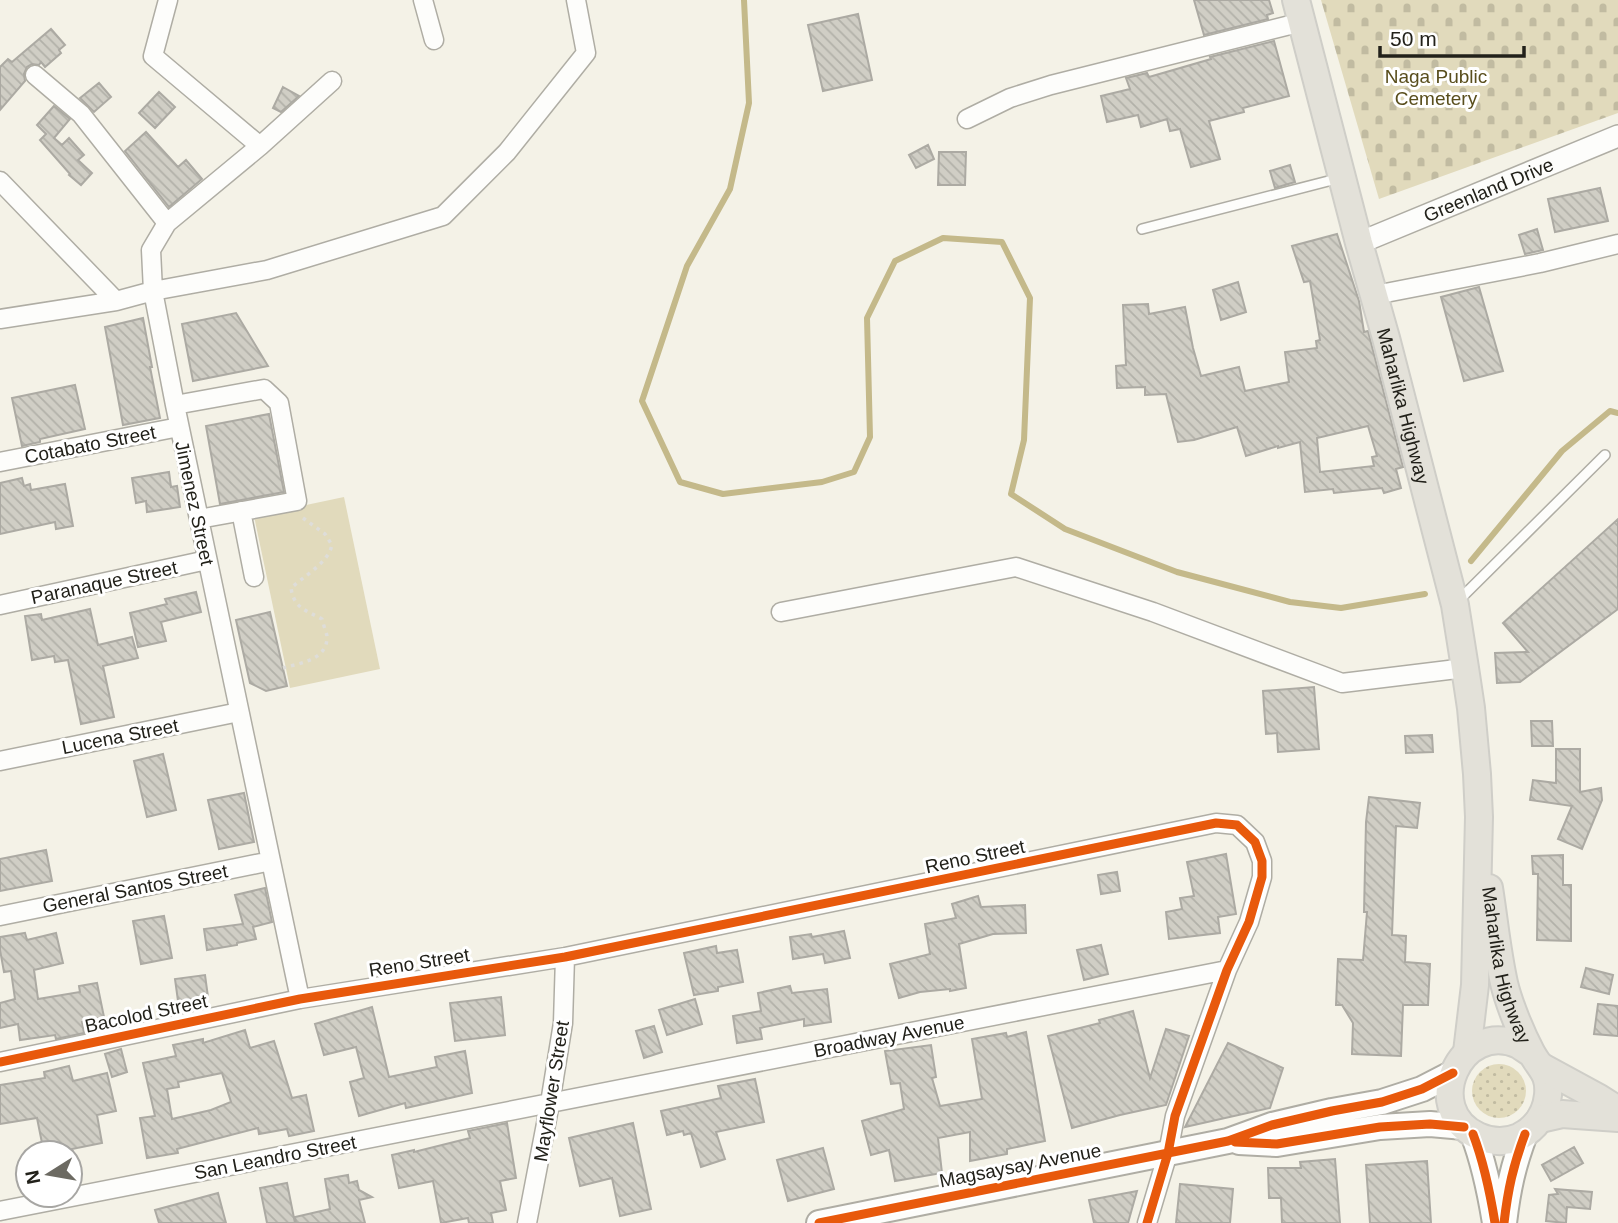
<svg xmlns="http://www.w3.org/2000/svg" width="1618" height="1223" font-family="Helvetica,sans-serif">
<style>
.grass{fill:url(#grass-dots)}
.cemetery{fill:url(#cemetery-stones)}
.green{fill:#e1dabc}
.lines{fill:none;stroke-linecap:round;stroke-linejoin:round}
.stream{stroke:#c4b98a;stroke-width:6}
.building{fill:url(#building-back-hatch);stroke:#acaaa3;stroke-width:2;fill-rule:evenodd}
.service-casing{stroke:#afada4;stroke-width:12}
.minor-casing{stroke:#afada4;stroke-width:21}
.tertiary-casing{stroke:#afada4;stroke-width:24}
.secondary-casing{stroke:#afada4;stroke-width:28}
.primary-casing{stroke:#cfcec8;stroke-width:30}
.path{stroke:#deddd9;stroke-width:3.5;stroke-dasharray:3.5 5;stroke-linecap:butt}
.service{stroke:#fdfdfb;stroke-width:9}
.minor{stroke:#fdfdfb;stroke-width:18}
.tertiary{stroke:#fdfdfb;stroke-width:21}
.secondary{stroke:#fdfdfb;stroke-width:24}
.primary{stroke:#e3e1d9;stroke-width:26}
.cycleway-casing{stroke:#fff;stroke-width:13}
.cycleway{stroke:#e8590c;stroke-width:9}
.labels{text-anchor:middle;stroke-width:6;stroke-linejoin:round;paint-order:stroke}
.park-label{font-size:19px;fill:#594e1d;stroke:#fff}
.street-label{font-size:19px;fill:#22211a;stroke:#fff}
</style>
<defs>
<pattern id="grass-dots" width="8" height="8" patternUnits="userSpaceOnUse" patternTransform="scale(1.75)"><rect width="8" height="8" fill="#e1dabc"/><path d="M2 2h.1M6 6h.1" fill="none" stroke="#c1bba1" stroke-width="1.8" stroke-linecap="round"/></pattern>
<pattern id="cemetery-stones" width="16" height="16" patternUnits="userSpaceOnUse" patternTransform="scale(1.75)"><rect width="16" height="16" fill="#e1dabc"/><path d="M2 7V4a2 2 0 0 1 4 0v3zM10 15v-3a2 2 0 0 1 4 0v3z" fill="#c1bba1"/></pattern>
<pattern id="building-back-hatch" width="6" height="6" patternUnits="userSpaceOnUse" patternTransform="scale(1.75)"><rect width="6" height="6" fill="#d0cec5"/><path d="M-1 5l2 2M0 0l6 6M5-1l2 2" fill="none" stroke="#b2b1a9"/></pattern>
</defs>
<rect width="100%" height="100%" fill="#f4f2e7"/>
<path class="grass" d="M1472 1091a27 27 0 1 1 54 0a27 27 0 1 1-54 0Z"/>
<path class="cemetery" d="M1321,0H1618V113L1379,199Z"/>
<path class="green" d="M344,497L380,669L290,688L254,516Z"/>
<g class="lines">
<path class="stream" d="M744,0L749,103L730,189L687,266L642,401L680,482L723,494L822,482L854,472L870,437L867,318L895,261L943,238L1002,242L1030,298L1024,440L1011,494L1065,529L1177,572L1290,602L1341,608L1425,594
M1471,561L1562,451L1610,411L1618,413"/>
</g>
<path class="building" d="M1194,0H1269L1273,13L1267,15L1268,19L1204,35Z
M858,14L872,80L823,91L808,25Z
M51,29L65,45L59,50L61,53L45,67L41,62L39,65L32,64L27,67L24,74L25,81L0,110V67L8,59L12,62Z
M1274,41L1289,96L1243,108L1244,112L1209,121L1220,159L1191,167L1180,129L1170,131L1167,119L1141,127L1138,115L1107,122L1101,96L1130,89L1126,78L1147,73L1149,77L1211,59L1210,57Z
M99,83L111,97L94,112L80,98Z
M283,87L299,96L281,112L273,108Z
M159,92L175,107L155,128L139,113Z
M54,106L70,119L54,138L62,145L69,138L84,155L78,160L92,173L81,185L69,175L70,174L40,140L46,134L37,125Z
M146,132L178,167L186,160L202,179L169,207L125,151Z
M928,145L934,159L916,168L909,155Z
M939,152H966L965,185H938Z
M1290,165L1295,182L1275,188L1270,171Z
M1600,188L1608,221L1555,232L1548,199Z
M1537,229L1543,250L1525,254L1519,235Z
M1337,234L1359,301L1364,332L1368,331L1403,467L1396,469L1401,488L1384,493L1382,488L1334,493L1333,489L1305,492L1300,442L1278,448V446L1246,456L1237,427L1194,440L1178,442L1166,394L1145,395V387L1117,388L1116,366L1126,365L1123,305L1148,304L1149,314L1185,307L1193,348L1201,376L1239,367L1245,391L1289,382L1285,352L1317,348L1316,341L1320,340L1310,281L1304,282L1292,246ZM1368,426L1377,456L1372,457L1374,466L1320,472L1317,438Z
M1238,282L1246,312L1221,320L1213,290Z
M1479,287L1503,371L1464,381L1441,297Z
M236,313L268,366L193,381L182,324Z
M143,318L152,367H150L160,418L123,425L105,327Z
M75,385L85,429L40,439V442L22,446L12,398Z
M269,414L284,492L220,504L206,426Z
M169,472L171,487L177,486L180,507L147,512L146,501L136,503L132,478Z
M22,478L24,486L30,484L31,490L65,484L73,526L56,529L55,522L0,534V483Z
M1618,519V609L1520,682L1497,683L1495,653L1528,652L1503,623Z
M196,592L201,612L161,622L166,641L138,647L130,613L167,604L165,599Z
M90,609L98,645L132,637L138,658L103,666L114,717L81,724L68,660L55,662L54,656L32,660L25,616L41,614L42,620Z
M270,612L287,686L266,691L250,683L236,620Z
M1314,687L1319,749L1278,752L1277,733L1266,734L1263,691Z
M1531,721H1552L1553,746H1532Z
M1432,735L1433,752L1406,753L1405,736Z
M1556,749H1580V792L1601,788L1602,800L1582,849L1558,839L1572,806L1530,800L1533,780L1556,783Z
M163,754L176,810L147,817L134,761Z
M244,793L254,842L219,849L208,800Z
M1369,797L1420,803L1417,828L1396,826L1392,935L1406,936L1405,962L1430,964L1428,1005H1403L1401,1056L1352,1054L1353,1023L1342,1005H1336L1338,959L1363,960L1367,912H1364L1366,822Z
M46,850L52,881L0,891V859Z
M1226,854L1236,914L1218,917L1220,933L1169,939L1166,912L1182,909L1180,898L1194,896L1187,862Z
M1563,855V885H1571V941L1537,940L1538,874H1533L1532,856Z
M1117,872L1120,891L1101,894L1098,875Z
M265,888L272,922L253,927L256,939L237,943V945L207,950L204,929L243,924L235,895Z
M978,896L981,907L1025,905L1026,933L993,934L959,944L966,988L950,991V989L920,992L899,998L890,964L930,954L925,924L956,918L952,904Z
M164,916L172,958L141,964L133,921Z
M844,931L850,958L825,963L823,954L793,959L790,937L811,934L812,937Z
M25,933L27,940L56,933L63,963L34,970L38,999L80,992L79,986L97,983L104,1017L82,1022L84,1033L56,1039L55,1035L20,1040L18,1024L0,1028V1003L15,999L11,971L4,972L0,950V937Z
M1101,945L1108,974L1084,980L1077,950Z
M716,946L717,953L737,950L743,982L718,987V991L694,995L684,953Z
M1586,968L1613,975L1609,994L1581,987Z
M205,975L208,997L178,1001L175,979Z
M790,986L792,993L827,989L831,1022L804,1026V1019L760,1028L762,1039L737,1043L733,1016L761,1011L758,993Z
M501,997L505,1035L455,1041L450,1003Z
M695,999L702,1024L667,1035L659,1010Z
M1598,1004L1618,1006V1036L1594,1034Z
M372,1007L389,1077L437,1067L435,1057L465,1051L472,1093L406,1108L405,1103L359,1116L350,1082L364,1078L356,1047L324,1055L315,1024Z
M1133,1011L1150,1078L1166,1029L1189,1036L1166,1105L1120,1115L1072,1128L1048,1036L1100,1023L1099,1020Z
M654,1026L662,1052L644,1058L636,1031Z
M245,1030L250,1048L274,1041L292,1098L306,1095L314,1131L289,1136L287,1129L259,1134L258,1128L177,1149L178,1153L147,1158L140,1118L155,1116L143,1063L176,1056L173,1045L203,1039V1043ZM222,1073L231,1102L211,1110L172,1119L167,1089L179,1087L178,1082Z
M1026,1032L1045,1141L1007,1149V1154L970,1161V1132L938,1138L942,1173L895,1181L889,1150L871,1155L862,1121L904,1109L900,1083L891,1084L885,1051L931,1045L936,1077L932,1078L940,1106L982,1099L972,1039L1006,1033L1007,1037Z
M1228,1043L1283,1068L1270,1108L1185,1127Z
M121,1049L127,1072L112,1077L105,1054Z
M69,1066L73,1081L107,1073L116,1111L97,1115L102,1143L72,1149L73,1153H44L37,1118L0,1124V1085L45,1078L44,1072Z
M755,1079L764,1122L716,1132L725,1159L701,1167L691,1133L684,1135L683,1131L667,1135L661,1111L721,1098L718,1086Z
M507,1123L516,1178L500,1181L506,1210L491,1213L493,1223H469L468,1218L441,1223L433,1181L399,1188L392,1155L414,1150V1152L470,1138L468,1131Z
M633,1123L651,1209L620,1216L612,1178L580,1186L569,1138Z
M1574,1147L1583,1163L1551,1181L1542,1165Z
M823,1148L834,1189L788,1201L777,1160Z
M1335,1159L1340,1223H1282L1281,1198H1269L1268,1168H1301L1300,1162Z
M1427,1161L1431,1223H1370L1366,1165Z
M348,1175L349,1183L357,1181L359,1190L372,1197L359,1200L365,1223H296L295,1217L330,1209L325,1179Z
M287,1183L295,1223H267L260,1188Z
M1180,1184L1233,1189L1230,1223H1176Z
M1555,1189L1592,1192L1590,1209L1567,1207L1566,1223L1546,1221L1549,1195L1558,1194Z
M1137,1191L1128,1223H1094L1089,1200Z
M218,1193L226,1223H159L155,1210Z"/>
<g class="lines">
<g class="service-casing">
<path id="service" d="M1142,229L1340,178
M1457,602L1605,455"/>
</g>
<g class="minor-casing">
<path id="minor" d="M168,0L153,56L260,146
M423,0L434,40
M35,75L81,114L167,223
M967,119L1010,98L1051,85L1302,22
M0,181L116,301L153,291L267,270L443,216L507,152L586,53L576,0
M1375,295L1540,263L1618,244
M0,319L116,301
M175,405L264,389L279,403L297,501L199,519
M0,462L179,427
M241,511L254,577
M0,605L207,560
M781,612L1016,567L1153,612L1342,683L1465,668
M0,761L239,712
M0,916L271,861
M300,999L175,405L153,291L151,250L167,223L260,146L332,81
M0,1062L300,999L565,957L1216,823L1237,825L1255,842L1262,861V877L1249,922L1227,970L1175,1116L1168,1153L1147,1223
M0,1211L1227,970
M527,1223L550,1103L563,1023L565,957"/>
</g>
<g class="tertiary-casing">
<g id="tertiary">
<path id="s1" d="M1359,243L1618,136"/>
</g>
</g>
<g class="secondary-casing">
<path id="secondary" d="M1473,1134C1484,1163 1490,1192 1495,1223
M1239,1142L1277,1144L1380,1127L1430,1124L1464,1127
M819,1223L1228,1141L1272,1125L1332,1111L1382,1102L1422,1089L1453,1073
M1504,1223C1508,1189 1513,1166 1525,1134"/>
</g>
<g class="primary-casing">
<g id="primary">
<path id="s2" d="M1296,0L1359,243L1386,338L1455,605L1465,668L1471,708L1477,774L1479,817L1475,985L1467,1052"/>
<path id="s3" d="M1489,888C1494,919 1497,952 1504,983C1509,1004 1521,1033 1531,1052C1540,1069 1550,1073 1548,1095C1546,1114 1535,1129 1519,1137C1505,1143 1491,1142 1478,1136C1420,1110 1460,1019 1519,1045C1523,1048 1528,1051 1532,1054"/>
<path d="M1542,1067L1599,1098L1618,1110"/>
<path d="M1540,1119L1562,1114L1618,1118"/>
</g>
</g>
<path class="path" d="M283,668C300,663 328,660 327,636C326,631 323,624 322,619C305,610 294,608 291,588C304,576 328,563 332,545L325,534L303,518"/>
<use href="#service" class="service"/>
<use href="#minor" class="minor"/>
<use href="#tertiary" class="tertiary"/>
<use href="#secondary" class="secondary"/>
<use href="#primary" class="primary"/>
<g class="cycleway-casing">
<path id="cycleway" d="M0,1062L300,999L565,957L1216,823L1237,825L1255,842L1262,861V877L1249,922L1227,970L1175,1116L1168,1153L1147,1223
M1473,1134C1484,1163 1490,1192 1495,1223
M1235,1142L1277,1144L1380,1127L1430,1124L1464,1127
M819,1223L1228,1141L1272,1125L1332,1111L1382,1102L1422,1089L1453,1073
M1504,1223C1508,1189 1513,1166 1525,1134"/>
</g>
<use href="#cycleway" class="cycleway"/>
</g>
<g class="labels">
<g class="park-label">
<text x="1436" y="83">Naga Public<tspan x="1436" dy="22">Cemetery</tspan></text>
</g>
<g class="street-label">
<text dy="7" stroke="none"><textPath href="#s1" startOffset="140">Greenland Drive</textPath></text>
<text dy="7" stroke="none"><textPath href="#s2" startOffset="420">Maharlika Highway</textPath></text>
<text transform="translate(90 444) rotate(-11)" y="7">Cotabato Street</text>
<text transform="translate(195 503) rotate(78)" y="7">Jimenez Street</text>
<text transform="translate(104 582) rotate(-12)" y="7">Paranaque Street</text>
<text transform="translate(120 736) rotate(-11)" y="7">Lucena Street</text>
<text transform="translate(975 856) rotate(-12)" y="7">Reno Street</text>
<text transform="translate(135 888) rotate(-11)" y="7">General Santos Street</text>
<text transform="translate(419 962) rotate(-9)" y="7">Reno Street</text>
<text dy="7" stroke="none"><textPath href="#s3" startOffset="79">Maharlika Highway</textPath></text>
<text transform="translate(146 1013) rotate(-12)" y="7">Bacolod Street</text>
<text transform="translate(889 1036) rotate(-11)" y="7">Broadway Avenue</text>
<text transform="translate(551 1091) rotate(-81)" y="7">Mayflower Street</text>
<text transform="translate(275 1157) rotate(-11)" y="7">San Leandro Street</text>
<text transform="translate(1020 1165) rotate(-11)" y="7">Magsaysay Avenue</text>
</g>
</g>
<g transform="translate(49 1174) rotate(259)"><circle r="33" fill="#ffffff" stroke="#a7a6a3" stroke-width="2"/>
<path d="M0-5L12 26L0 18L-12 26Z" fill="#6c6a62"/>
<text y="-10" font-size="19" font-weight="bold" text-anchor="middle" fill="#22211a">N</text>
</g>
<path d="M1380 46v10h144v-10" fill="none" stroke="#22211a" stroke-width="3.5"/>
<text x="1390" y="46" font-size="21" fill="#22211a" stroke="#ffffff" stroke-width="5" paint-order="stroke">50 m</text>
</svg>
